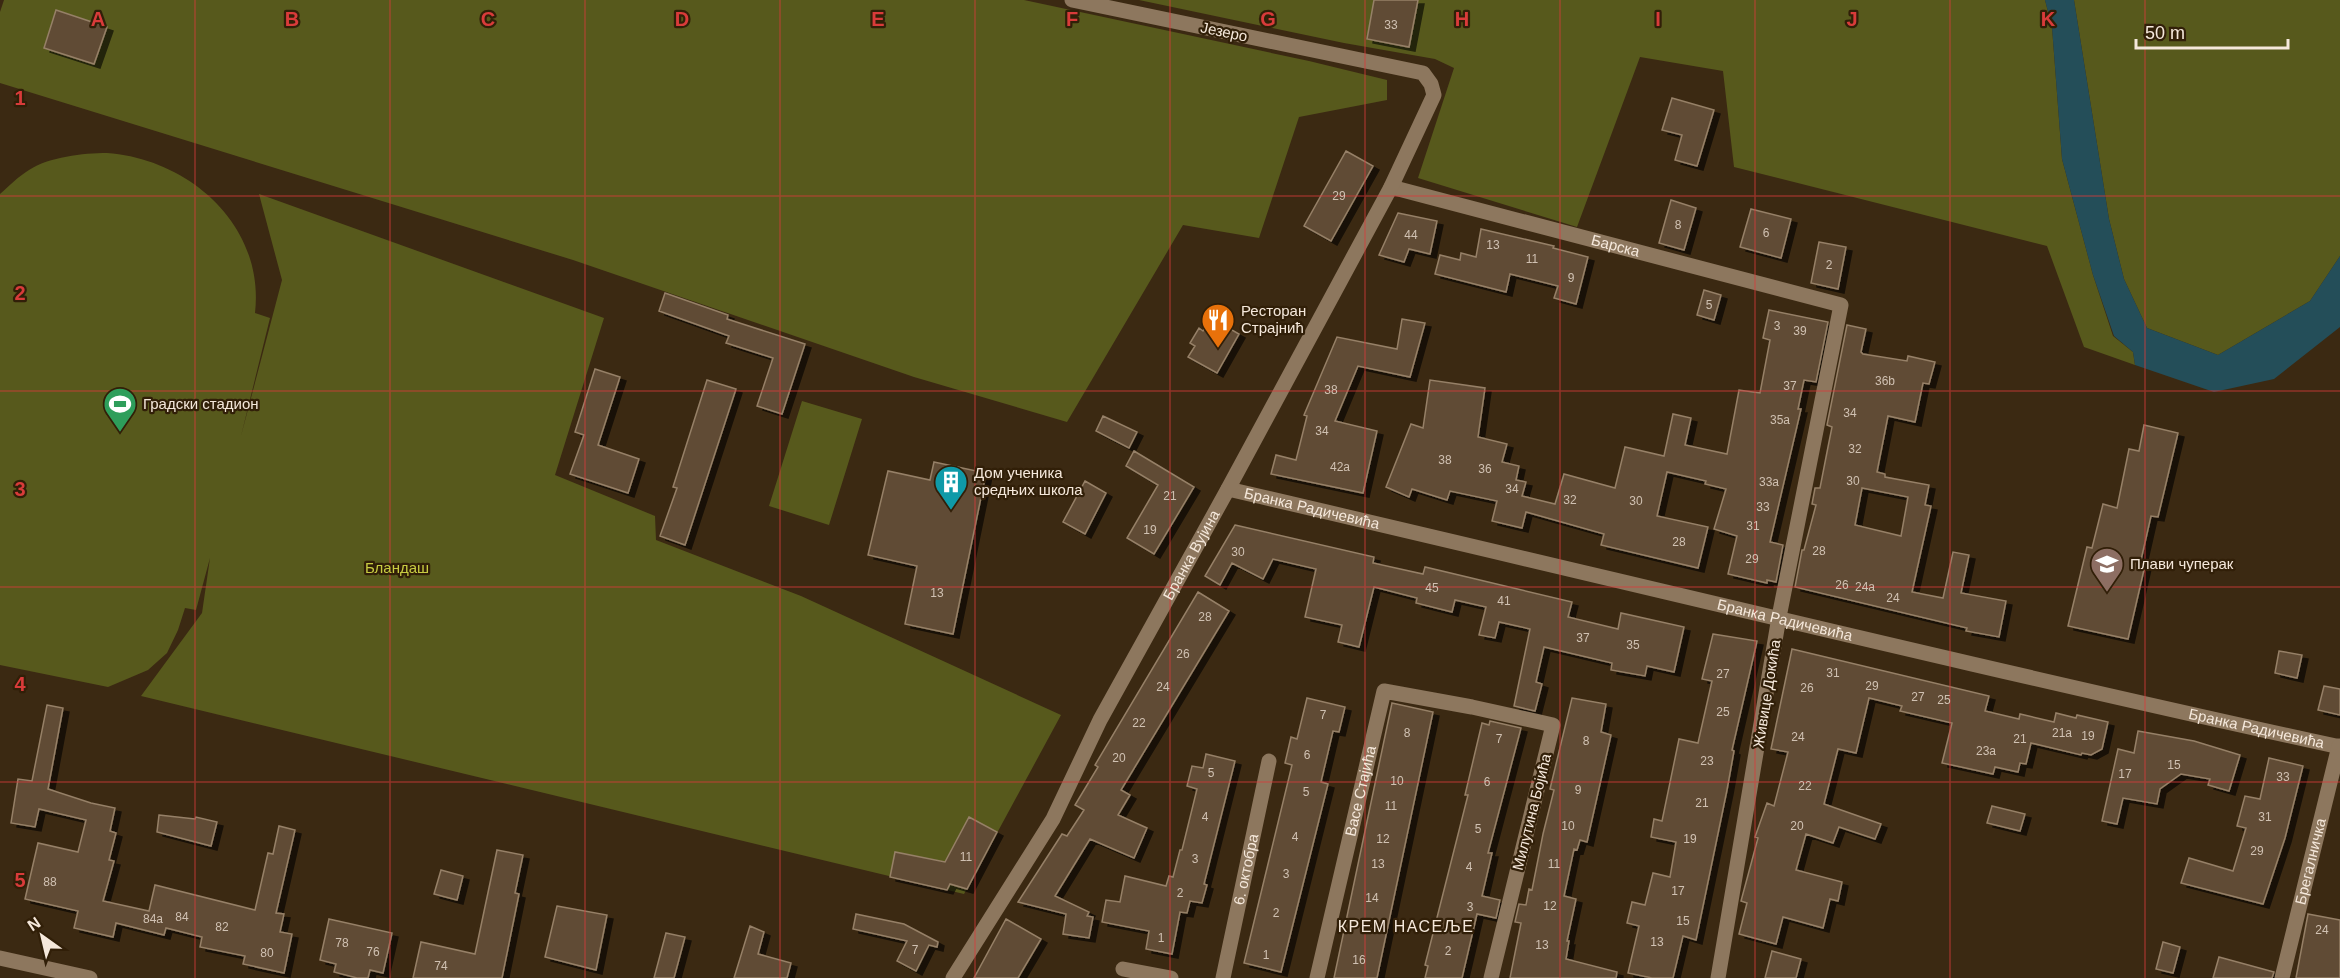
<svg xmlns="http://www.w3.org/2000/svg" width="2340" height="978" font-family="Arial,sans-serif">
<style>
.green{fill:#57591c}
.water{fill:#244e59}
.building{fill:#614c35;stroke:#968067;stroke-width:1.5;fill-rule:evenodd;filter:url(#shadow)}
.lines{fill:none;stroke-linecap:round;stroke-linejoin:round}
.minor{stroke:#8d775e;stroke-width:15}
.grid{fill:none;stroke:#d93b3a;stroke-width:1.5;stroke-opacity:0.55}
.labels{text-anchor:middle;stroke-width:4.5;stroke-linejoin:round;paint-order:stroke}
.number-label{font-size:12px;fill:#d0c1b2}
.street-label{font-size:15px;fill:#f5e8db;stroke:#311f08}
.poi-label{font-size:15px;fill:#f5e8db;stroke:#311f08;text-anchor:start}
.park-label{font-size:15px;fill:#c8cc42;stroke:#311f08}
.neighbourhood-label{font-size:16px;letter-spacing:1.5px;fill:#f5e8db;stroke:#311f08}
.grid-label{font-size:20px;text-anchor:middle;font-weight:bold;fill:#d93b3a;stroke:#311f08;stroke-width:4.5;stroke-linejoin:round;paint-order:stroke}
</style>
<defs>
<filter id="shadow"><feDropShadow dx="6" dy="4" stdDeviation="0" flood-color="#0009"/></filter>
</defs>
<rect width="100%" height="100%" fill="#3b2912"/>
<path class="green" d="M4,0H1024L1309,61L1387,80V100L1299,117L1259,238L1183,225L1067,422L914,377L573,260L0,83V12Z
M1139,0H2045L2052,27L2062,159L2093,275L2113,336L2133,352L2135,365L2084,347L2047,246L1734,167L1723,71L1640,57L1577,227L1418,178L1454,68L1435,59L1344,43Z
M2074,0H2340V256L2310,301L2218,355L2147,328L2124,279L2109,219Z
M107,153C189,159 265,225 255,313L270,318L241,436L282,280L259,194L604,318L555,475L655,516L656,540L801,596L1061,715L964,894L141,696L202,613L210,558L196,610L185,608L178,630L167,653L148,670L108,687L0,665V194C9,186 19,176 29,170C49,157 83,153 107,153Z
M802,401L862,419L829,525L769,506Z"/>
<path class="water" d="M2045,0H2074L2109,219L2124,279L2147,328L2218,355L2310,301L2340,256V327L2274,379L2214,392L2135,365L2133,352L2114,336L2093,275L2062,159L2052,27Z"/>
<path class="building" d="M1374,0H1418L1409,47L1367,39Z
M56,10L107,27L94,64L44,48Z
M1672,98L1714,110L1697,166L1675,160L1682,135L1662,130Z
M1346,151L1373,166L1331,241L1304,226Z
M1671,200L1696,208L1684,250L1659,243Z
M1751,209L1791,219L1781,258L1740,247Z
M1398,213L1437,221L1430,254L1409,249L1404,262L1379,255Z
M1481,229L1554,246L1553,248L1588,257L1576,304L1554,298L1558,286L1510,274L1506,292L1435,274L1440,255L1460,260L1461,253L1476,257Z
M1819,242L1846,247L1838,289L1811,283Z
M1704,290L1721,295L1714,320L1697,315Z
M665,293L728,315L727,319L805,344L782,414L757,406L773,358L726,343L729,336L659,311Z
M1769,310L1828,322L1816,382L1804,380L1798,409H1801L1770,542L1783,545L1776,582L1767,580V583L1728,574L1737,536L1714,529L1726,489L1705,484L1706,481L1667,472L1657,516L1708,527L1698,568L1601,545L1604,534L1526,512L1522,528L1492,521L1497,501L1450,491L1447,500L1412,489L1409,497L1386,487L1411,424L1423,428L1430,380L1485,388L1478,437L1507,444L1502,462L1519,466L1516,480L1526,482L1522,496L1555,504L1564,474L1615,488L1625,447L1664,456L1673,414L1691,418L1685,445L1727,454L1739,390L1760,393L1770,340L1763,338Z
M1211,318L1239,334L1217,373L1188,357L1195,346L1190,343L1199,328L1203,331Z
M1402,319L1425,323L1410,377L1358,366L1335,421L1377,431L1363,493L1271,474L1276,455L1296,460L1307,416L1304,415L1337,337L1397,349Z
M1847,325L1866,329L1861,352L1863,354L1907,361L1908,356L1935,362L1929,384L1923,383L1915,422L1888,416L1877,472L1885,474V477L1929,485L1925,505L1931,506L1912,592L1943,598L1953,552L1969,555L1961,593L2006,601L1999,637L1966,631L1967,628L1795,587L1802,550H1804L1816,505L1812,504L1815,488H1820L1828,447L1832,427L1827,425ZM1862,488L1908,497L1901,536L1855,525Z
M595,369L620,377L598,445L639,459L628,493L570,474L584,435L575,432Z
M707,380L736,389L685,545L660,536L677,488L673,487Z
M1103,416L1137,432L1129,448L1096,431Z
M2144,425L2178,433L2158,517L2151,516L2141,560L2146,561L2128,639L2068,626L2087,547L2092,548L2103,504L2117,508L2129,449L2139,451Z
M1134,451L1194,487L1154,554L1127,538L1158,485L1126,466Z
M934,462L986,473L953,634L905,624L917,566L868,555L888,471L930,480Z
M1085,481L1106,493L1085,534L1063,522Z
M1235,525L1374,557L1373,563L1423,574L1425,567L1572,602L1568,617L1618,629L1621,613L1684,627L1674,672L1647,666L1645,676L1611,670L1612,663L1544,647L1536,682L1542,684L1535,711L1514,706L1530,629L1499,622L1495,638L1479,635L1486,607L1455,600L1452,612L1416,603L1417,598L1374,587L1359,647L1338,642L1342,625L1305,617L1316,569L1273,559L1263,579L1232,563L1220,585L1205,576Z
M1198,592L1229,611L1121,790L1130,795L1118,815L1147,828L1134,858L1090,839L1055,896L1089,912L1087,916L1093,917L1089,938L1063,934L1066,914L1018,902L1062,834L1067,836L1084,810L1075,805L1098,767L1095,765Z
M1713,634L1757,641L1732,750L1734,751L1727,790L1696,940L1683,936L1673,978H1652L1628,973L1639,926L1627,923L1632,902L1645,905L1653,873L1670,877L1676,842L1651,837L1654,819L1662,821L1679,739L1698,743L1712,681L1702,679Z
M1792,649L1989,696L1985,711L2019,719L2020,714L2054,722L2056,713L2076,718L2077,715L2108,722L2102,749L2091,755L2082,753L2081,755L2031,743L2026,764L2020,763L2018,772L1995,767L1993,774L1961,767L1942,763L1952,723L1900,711L1902,706L1869,698L1856,753L1838,749L1824,804L1881,824L1875,839L1839,827L1833,843L1806,834L1796,870L1842,882L1838,901L1830,899L1823,928L1783,917L1776,944L1739,934L1747,903L1741,901L1758,838L1755,837L1767,803L1774,806L1788,752L1771,749Z
M2279,651L2302,655L2297,678L2275,673Z
M2324,686L2340,689V715L2318,710Z
M1307,698L1345,707L1339,732L1333,731L1321,782L1328,784L1281,972L1244,963L1292,765L1285,763L1291,737L1297,739Z
M1572,698L1606,704L1601,732L1611,735L1587,842L1580,840L1577,850L1574,849L1564,896L1576,899L1567,941H1569L1566,959L1617,972L1616,978H1510L1521,923L1515,922L1519,904L1526,905L1529,889L1532,890L1543,834L1554,790L1550,789Z
M1392,703L1433,712L1377,978H1334Z
M47,705L63,708L48,789L91,803L115,808L110,831L116,833L109,860L114,861L103,901L149,911L155,885L255,910L268,853L273,854L279,826L295,830L276,913L284,914L280,932L292,934L284,973L243,964L245,956L200,947L202,937L166,928L164,935L116,923L113,937L74,928L78,911L25,899L38,843L78,852L86,820L39,809L35,827L11,823L18,779L32,781Z
M1490,721L1521,728L1488,853H1492L1482,896L1500,900L1496,918L1477,914L1462,978H1425L1428,966L1425,965L1468,795H1465L1482,723L1489,725Z
M2138,731L2194,741L2240,755L2229,791L2208,785L2210,779L2181,774L2160,789L2157,804L2123,798L2117,824L2102,821L2118,749L2134,753Z
M1206,754L1235,761L1204,884L1207,885L1202,903L1190,901L1187,913L1180,912L1172,954L1146,949L1149,931L1102,922L1106,900L1120,902L1125,876L1166,886L1169,876L1173,877L1180,850H1182L1197,789L1187,786L1192,766L1203,768Z
M2269,758L2303,766L2285,838L2263,904L2181,883L2189,858L2233,871L2246,828L2237,826L2245,796L2260,799Z
M1992,806L2025,814L2020,831L1987,823Z
M159,815L195,819L196,817L217,822L211,846L157,832Z
M969,817L997,832L967,889L950,884L947,890L890,877L895,852L945,862Z
M497,850L523,855L515,893L519,894L502,978H413L421,942L475,954Z
M441,870L463,876L457,900L434,894Z
M557,906L607,915L596,970L545,957Z
M856,914L904,924L938,942L937,947L929,945L916,971L897,961L907,941L853,929Z
M2308,914L2340,920V978H2296Z
M329,919L392,933L383,973L370,970L368,978H357L334,972L336,964L320,960Z
M1006,919L1041,939L1018,978H974Z
M750,926L764,932L758,954L791,963L787,978H734Z
M666,933L685,937L674,978H654Z
M2163,942L2180,947L2173,973L2156,969Z
M1772,951L1801,959L1796,978H1765Z
M2219,957L2274,972L2272,978H2213Z"/>
<g class="lines">
<g class="minor">
<path id="s1" d="M1391,187L1841,305L1779,617L1718,978"/>
<path id="s2" d="M1228,489C1599,575 1968,666 2340,747"/>
<path d="M0,958L90,978"/>
<path d="M1123,969L1171,978"/>
<path id="s3" d="M953,978L1053,819L1100,720L1228,489L1391,187L1434,95L1431,84L1423,73L1072,0"/>
<path id="s4" d="M1223,978L1269,761"/>
<path id="s5" d="M1317,978L1384,691L1472,707L1553,725L1491,978"/>
<path id="s6" d="M2282,978L2339,746"/>
</g>
</g>
<path class="grid" d="M195,0V978M390,0V978M585,0V978M780,0V978M975,0V978M1170,0V978M1365,0V978M1560,0V978M1755,0V978M1950,0V978M2145,0V978M0,196H2340M0,391H2340M0,587H2340M0,782H2340"/>
<defs>
<g id="restaurant-pin" transform="scale(1.725)"><path d="M0 17L-7.5 6A9.5 9.5 0 1 1 7.5 6Z" fill="#e8710a" stroke="#311f08"/><path d="M-5-6h1v4h1v-4h1v4h1v-4h1v5L-1.5 .5V6h-2V.5L-5-1ZM5-6V6H3V1.5H1.5Q1.5-4 5-6Z" fill="#fff"/></g>
<g id="stadium-pin" transform="scale(1.725)"><path d="M0 17L-7.5 6A9.5 9.5 0 1 1 7.5 6Z" fill="#2e9e5b" stroke="#311f08"/><path d="M0-5a6.5 5 0 1 0 0 10a6.5 5 0 1 0 0-10ZM-3.5-1.8h7v3.6h-7Z" fill="#fff"/></g>
<g id="building-pin" transform="scale(1.725)"><path d="M0 17L-7.5 6A9.5 9.5 0 1 1 7.5 6Z" fill="#0f9aa8" stroke="#311f08"/><path d="M-4-6H4V6H1V3H-1V6H-4ZM-2.5-4.3h1.7v1.8h-1.7ZM.8-4.3h1.7v1.8H.8ZM-2.5-1h1.7V.8h-1.7ZM.8-1h1.7V.8H.8Z" fill="#fff"/></g>
<g id="school-pin" transform="scale(1.725)"><path d="M0 17L-7.5 6A9.5 9.5 0 1 1 7.5 6Z" fill="#8d6e63" stroke="#311f08"/><path d="M0-5L7-2L0 1L-7-2ZM-4 1L0 2.5L4 1V4Q0 6-4 4Z" fill="#fff"/></g>
</defs>
<g fill-rule="evenodd">
<use href="#restaurant-pin" x="1218" y="320"/>
<use href="#stadium-pin" x="120" y="404"/>
<use href="#building-pin" x="951" y="482"/>
<use href="#school-pin" x="2107" y="564"/>
</g>
<g class="labels">
<g class="number-label">
<text x="1391" y="29">33</text>
<text x="1339" y="200">29</text>
<text x="1678" y="229">8</text>
<text x="1766" y="237">6</text>
<text x="1411" y="239">44</text>
<text x="1493" y="249">13</text>
<text x="1532" y="263">11</text>
<text x="1829" y="269">2</text>
<text x="1571" y="282">9</text>
<text x="1709" y="309">5</text>
<text x="1777" y="330">3</text>
<text x="1800" y="335">39</text>
<text x="1885" y="385">36b</text>
<text x="1790" y="390">37</text>
<text x="1331" y="394">38</text>
<text x="1850" y="417">34</text>
<text x="1780" y="424">35a</text>
<text x="1322" y="435">34</text>
<text x="1855" y="453">32</text>
<text x="1445" y="464">38</text>
<text x="1340" y="471">42a</text>
<text x="1485" y="473">36</text>
<text x="1853" y="485">30</text>
<text x="1769" y="486">33a</text>
<text x="1512" y="493">34</text>
<text x="1170" y="500">21</text>
<text x="1570" y="504">32</text>
<text x="1636" y="505">30</text>
<text x="1763" y="511">33</text>
<text x="1753" y="530">31</text>
<text x="1150" y="534">19</text>
<text x="1679" y="546">28</text>
<text x="1819" y="555">28</text>
<text x="1238" y="556">30</text>
<text x="1752" y="563">29</text>
<text x="1842" y="589">26</text>
<text x="1865" y="591">24a</text>
<text x="1432" y="592">45</text>
<text x="937" y="597">13</text>
<text x="1893" y="602">24</text>
<text x="1504" y="605">41</text>
<text x="1205" y="621">28</text>
<text x="1583" y="642">37</text>
<text x="1633" y="649">35</text>
<text x="1183" y="658">26</text>
<text x="1833" y="677">31</text>
<text x="1723" y="678">27</text>
<text x="1872" y="690">29</text>
<text x="1163" y="691">24</text>
<text x="1807" y="692">26</text>
<text x="1918" y="701">27</text>
<text x="1944" y="704">25</text>
<text x="1723" y="716">25</text>
<text x="1323" y="719">7</text>
<text x="1139" y="727">22</text>
<text x="1407" y="737">8</text>
<text x="2062" y="737">21a</text>
<text x="2088" y="740">19</text>
<text x="1798" y="741">24</text>
<text x="1499" y="743">7</text>
<text x="2020" y="743">21</text>
<text x="1586" y="745">8</text>
<text x="1986" y="755">23a</text>
<text x="1307" y="759">6</text>
<text x="1119" y="762">20</text>
<text x="1707" y="765">23</text>
<text x="2174" y="769">15</text>
<text x="1211" y="777">5</text>
<text x="2125" y="778">17</text>
<text x="2283" y="781">33</text>
<text x="1397" y="785">10</text>
<text x="1487" y="786">6</text>
<text x="1805" y="790">22</text>
<text x="1578" y="794">9</text>
<text x="1306" y="796">5</text>
<text x="1702" y="807">21</text>
<text x="1391" y="810">11</text>
<text x="1205" y="821">4</text>
<text x="2265" y="821">31</text>
<text x="1568" y="830">10</text>
<text x="1797" y="830">20</text>
<text x="1478" y="833">5</text>
<text x="1295" y="841">4</text>
<text x="1383" y="843">12</text>
<text x="1690" y="843">19</text>
<text x="2257" y="855">29</text>
<text x="966" y="861">11</text>
<text x="1195" y="863">3</text>
<text x="1378" y="868">13</text>
<text x="1554" y="868">11</text>
<text x="1469" y="871">4</text>
<text x="1286" y="878">3</text>
<text x="50" y="886">88</text>
<text x="1678" y="895">17</text>
<text x="1180" y="897">2</text>
<text x="1372" y="902">14</text>
<text x="1550" y="910">12</text>
<text x="1470" y="911">3</text>
<text x="1276" y="917">2</text>
<text x="182" y="921">84</text>
<text x="153" y="923">84a</text>
<text x="1683" y="925">15</text>
<text x="222" y="931">82</text>
<text x="2322" y="934">24</text>
<text x="1161" y="942">1</text>
<text x="1657" y="946">13</text>
<text x="342" y="947">78</text>
<text x="1542" y="949">13</text>
<text x="915" y="954">7</text>
<text x="1448" y="955">2</text>
<text x="373" y="956">76</text>
<text x="267" y="957">80</text>
<text x="1266" y="959">1</text>
<text x="1359" y="964">16</text>
<text x="441" y="970">74</text>
</g>
<g class="street-label">
<text transform="translate(1224 32) rotate(12)" y="5">Језеро</text>
<text dy="5" stroke="none"><textPath href="#s1" startOffset="232">Барска</textPath></text>
<text dy="5" stroke="none"><textPath href="#s2" startOffset="86">Бранка Радичевића</textPath></text>
<text dy="5" stroke="none"><textPath href="#s3" startOffset="486">Бранка Вујина</textPath></text>
<text dy="5" stroke="none"><textPath href="#s2" startOffset="572">Бранка Радичевића</textPath></text>
<text transform="translate(1767 694) rotate(-81)" y="5">Живице Докића</text>
<text dy="5" stroke="none"><textPath href="#s2" startOffset="1056">Бранка Радичевића</textPath></text>
<text dy="5" stroke="none"><textPath href="#s5" startOffset="192">Васе Стајића</textPath></text>
<text transform="translate(1532 812) rotate(-76)" y="5">Милутина Бојића</text>
<text dy="5" stroke="none"><textPath href="#s6" startOffset="120">Брегалничка</textPath></text>
<text dy="5" stroke="none"><textPath href="#s4" startOffset="111">6. октобра</textPath></text>
</g>
<g class="poi-label">
<text x="1241" y="316">Ресторан<tspan x="1241" dy="17">Страјнић</tspan></text>
<text x="143" y="409">Градски стадион</text>
<text x="974" y="478">Дом ученика<tspan x="974" dy="17">средњих школа</tspan></text>
<text x="2130" y="569">Плави чуперак</text>
</g>
<g class="park-label">
<text x="397" y="573">Бландаш</text>
</g>
<g class="neighbourhood-label">
<text x="1406" y="932">КРЕМ НАСЕЉЕ</text>
</g>
</g>
<g class="grid-label">
<text x="98" y="26">A</text>
<text x="292" y="26">B</text>
<text x="488" y="26">C</text>
<text x="682" y="26">D</text>
<text x="878" y="26">E</text>
<text x="1072" y="26">F</text>
<text x="1268" y="26">G</text>
<text x="1462" y="26">H</text>
<text x="1658" y="26">I</text>
<text x="1852" y="26">J</text>
<text x="2048" y="26">K</text>
<text x="20" y="105">1</text>
<text x="20" y="300">2</text>
<text x="20" y="496">3</text>
<text x="20" y="691">4</text>
<text x="20" y="887">5</text>
</g>
<g transform="translate(42 936) rotate(326)" stroke="#311f08" stroke-width="4.5" paint-order="stroke">
<path d="M0-4.5L10 22L0 15L-10 22Z" fill="#f5e8db"/>
<text y="-9" font-size="16" font-weight="bold" text-anchor="middle" fill="#f5e8db">N</text>
</g>
<path d="M2136 39v9h152v-9" fill="none" stroke="#f5e8db" stroke-width="3"/>
<text x="2145" y="39" font-size="18" fill="#f5e8db" stroke="#311f08" stroke-width="4.5" paint-order="stroke">50 m</text>
</svg>
